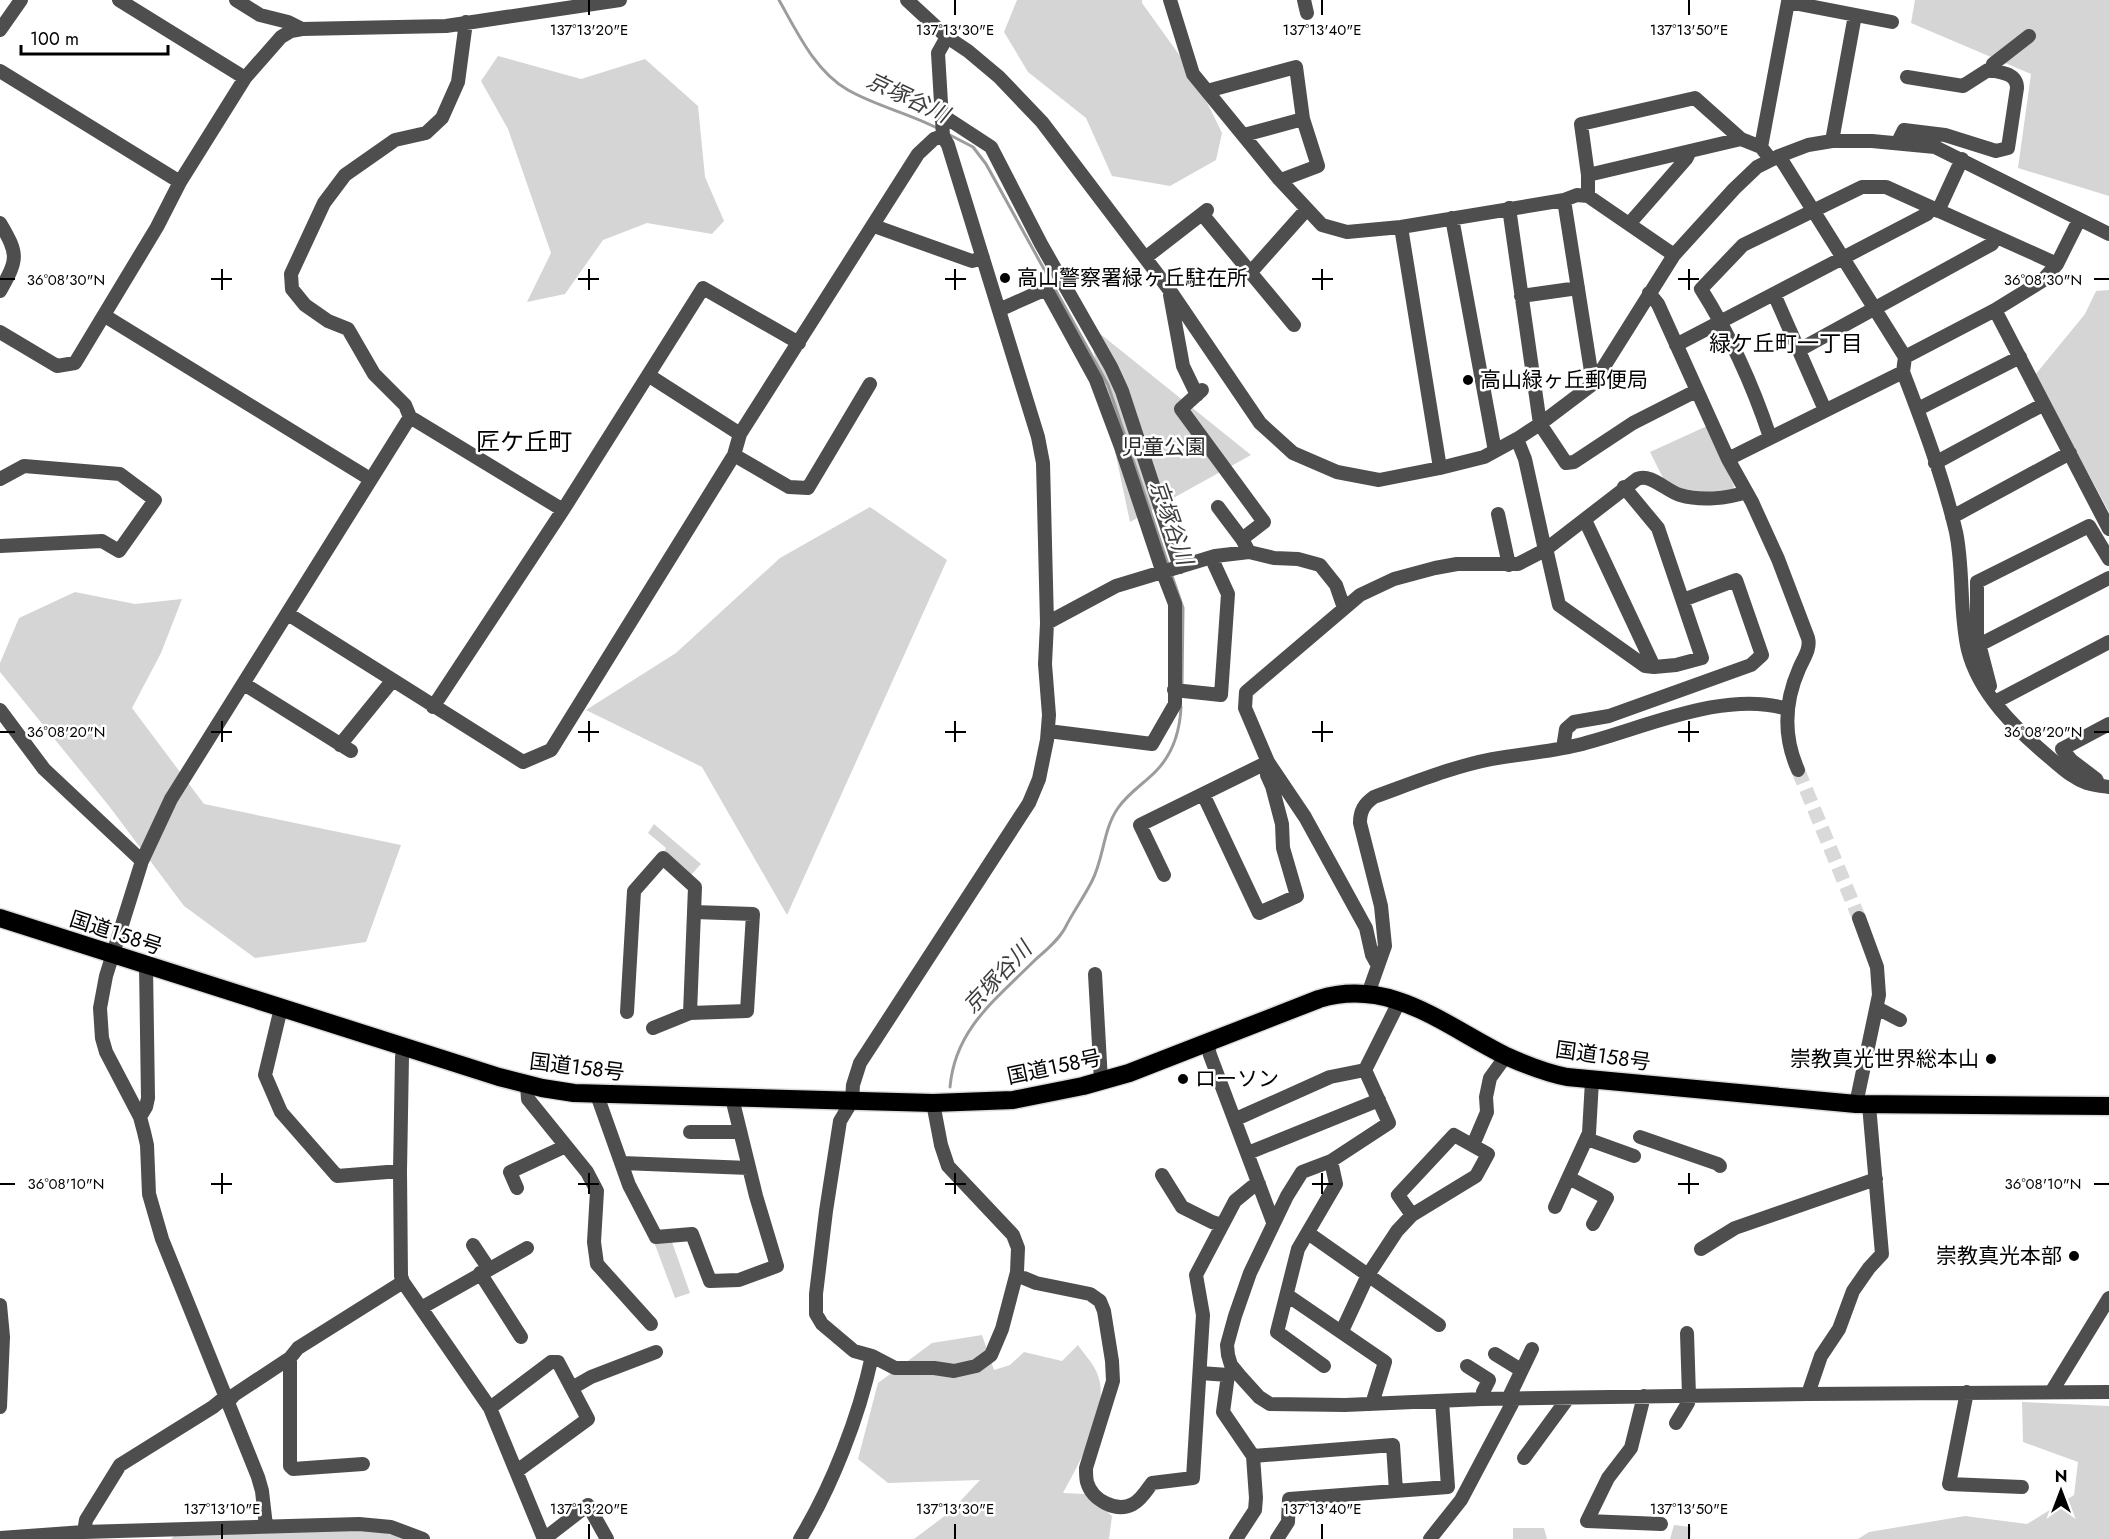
<svg xmlns="http://www.w3.org/2000/svg" width="2109" height="1539" font-family="Jost,'Noto Sans JP',sans-serif">
<style>
.green{fill:#d5d5d5}
.lines{fill:none;stroke-linecap:round;stroke-linejoin:round}
.stream{stroke:#9c9c9c;stroke-width:3}
.minor-tunnel{stroke:#d9d9d9;stroke-width:14;stroke-dasharray:14 7;stroke-linecap:butt}
.highway-casing{stroke:#dbdbdb;stroke-width:21}
.minor{stroke:#4e4e4e;stroke-width:14}
.highway{stroke:#000;stroke-width:18}
.ticks{fill:none;stroke:#000;stroke-width:2}
.poi-dot{fill:#000;stroke:#fff;stroke-width:2}
.labels{text-anchor:middle;stroke-width:5;stroke-linejoin:round;paint-order:stroke}
.poi-label{font-size:21px;fill:#000;stroke:#fff;text-anchor:start}
.park-label{font-size:21px;fill:#2c2c2c;stroke:#fff}
.street-label{font-size:21px;fill:#000;stroke:#fff}
.water-label{font-size:22px;font-style:italic;fill:#3d3d3d;stroke:#fff}
.neighbourhood-label{font-size:22px;fill:#000;stroke:#fff}
.quarter-label{font-size:24px;fill:#000;stroke:#fff}
.ticks-label{font-size:15px;text-anchor:middle;fill:#000;stroke:#fff;stroke-width:5;stroke-linejoin:round;paint-order:stroke}
</style>
<rect width="100%" height="100%" fill="#fff"/>
<path class="green" d="M1017,0H1142V3L1193,74L1222,133L1216,160L1170,186L1112,176L1086,118L1028,72L1004,32Z
M1915,0H2109V196L2018,168L2031,74L1911,23Z
M498,56L581,79L645,59L698,106L705,177L724,221L712,234L647,223L603,240L565,294L527,302L551,253L508,129L481,81Z
M2109,290V512L2035,375L2085,314L2096,291Z
M1088,324L1251,455L1130,522Z
M1707,426L1734,486L1732,492C1709,494 1688,492 1666,484L1650,452Z
M870,507L947,560L787,915L702,767L586,710L676,653L780,558Z
M75,592L135,604L182,599L161,653L132,708L204,804L401,845L366,942L255,958L184,906L109,806L0,672V663L19,618Z
M654,824L701,864L690,876L664,852L666,848L648,833Z
M654,1242H672L690,1293L675,1298Z
M982,1335L994,1370L1010,1365L1024,1352L1062,1361L1078,1345C1084,1354 1093,1363 1097,1373C1112,1407 1079,1463 1063,1493L1086,1494L1112,1516L1109,1539H914L950,1512L980,1480L888,1483L858,1459L878,1383L932,1343Z
M2022,1402L2109,1406V1539H1858L1869,1532L1965,1516L2027,1524L2074,1495L2078,1462L2023,1442Z
M1674,1525L1691,1527L1690,1539H1670Z
M1513,1528H1544L1547,1539H1513Z
M350,1530L377,1531L408,1539H171L174,1536Z"/>
<g class="lines">
<path class="stream" d="M779,0C797,32 815,71 848,90C876,106 908,113 937,128
M948,134L973,147L986,164L1108,385L1168,564
M1171,573L1183,608L1182,685
M950,1087C955,1029 996,999 1034,961C1045,951 1058,941 1065,928C1073,912 1084,897 1092,881C1104,858 1103,829 1118,808C1129,792 1145,783 1157,770C1173,753 1180,729 1181,707"/>
<path class="minor-tunnel" d="M1798,770L1859,918"/>
<g class="highway-casing">
<path id="highway" d="M0,918L499,1077L542,1088L574,1093L933,1103L1013,1100L1083,1086L1129,1073L1319,999C1391,977 1445,1026 1506,1056C1526,1065 1546,1073 1567,1077L1856,1104L2109,1106"/>
</g>
<path class="minor" d="M119,0L245,78
M236,0L260,15L288,22L302,29
M907,0L947,37L968,51L999,77L1042,122L1171,292L1260,423L1293,453L1337,472L1379,480L1440,468L1484,457L1517,439L1540,424L1593,384L1674,255L1734,189L1757,167L1779,156L1808,145L1832,141H1872L1935,147L2109,234
M1170,0L1193,74L1279,179L1322,225L1347,232L1401,227L1564,200L1577,195L1588,196L1674,255
M1304,0L1307,13
M0,30L21,0
M0,71L180,182
M1991,71L1993,64L2029,36
M1207,91L1296,67L1303,119L1318,166L1281,180
M942,115L991,147L1041,244L1111,367L1122,391L1180,567
M1244,135L1303,119
M1832,141L1855,15
M1898,142L1904,130L1945,135L1996,151L2008,148L2017,88C2017,73 2000,72 1988,70L1963,86L1907,77
M1761,147L1788,2L1892,22
M1779,156L1905,357L1903,372C1923,424 1943,477 1956,532C1964,571 1959,611 1968,650C1979,694 2016,729 2049,757C2061,767 2072,778 2087,783C2094,785 2102,786 2109,787
M1588,175L1741,139
M1588,196V175L1581,124L1695,98L1741,139L1761,147L1771,160
M1564,200L1593,384
M1509,208L1540,424L1566,463L1574,462L1633,423L1696,391
M1938,211L1962,159
M1202,214L1294,325
M1452,218L1495,451
M0,223C19,255 18,259 0,291
M1629,224L1686,159L1690,151
M874,226L972,261L983,258
M1401,227L1440,468
M1145,258L1207,210
M1250,273L1307,209
M1649,293L1658,304L1728,459L1752,502L1778,559L1808,638C1811,649 1803,659 1799,669C1784,703 1783,736 1798,770
M1774,294L1825,410
M1170,295L1183,366L1197,395
M1521,296L1578,288
M999,310L1046,289L1096,380L1121,447L1163,573L1175,604V704L1152,744L1048,731
M1995,310L2109,529
M105,316L370,479
M0,332L57,366L75,363L157,227L180,182L245,78L281,37L291,31L302,29L446,26L620,0
M1676,345L1927,214L1932,208
M1799,350L1992,244L1996,237
M1905,357L1995,310L2042,281L2057,264L2079,220
M648,375L740,434
M1202,390L1181,409L1264,522L1242,539L1249,552
M1918,409L2020,357
M410,417L405,405L374,374L348,329L328,321L305,305L292,289L291,274L324,203L345,175L395,140L426,133L442,118L458,82L466,22
M1770,437C1753,386 1730,335 1701,289L1743,245L1862,187H1886L2057,264
M1517,439L1525,459L1545,550
M734,455L789,487L808,488L870,384
M1728,459L1903,372
M1935,463L2044,404
M0,479L24,466L120,474L155,500L119,551L102,541L0,546
M1218,507L1242,539
M1498,514L1509,565
M1952,517L2070,453
M1585,520L1654,667L1676,665L1702,658L1658,528L1624,487
M1546,548L1559,605L1645,666L1654,667
M288,614L523,762L551,750L734,455L740,434L918,154L934,139L943,136L938,53L947,37
M1047,623L1116,586L1215,556L1249,552L1274,558L1298,559L1320,565L1336,585L1344,608
M1979,645L2109,578
M244,684L351,751
M1990,686L1977,636V582L2089,526L2109,559
M1174,690L1221,695L1228,594L1211,557
M1995,702L2109,642
M433,707L563,510L703,288L799,343
M0,710L44,769L142,861
M340,745L392,681
M1563,748L1566,729L1574,722L1609,716L1751,665L1762,655L1736,580L1683,600
M2099,785L2096,779L2071,760L2062,749L2109,724
M1203,794L1259,913L1297,896L1283,848L1282,824L1272,786L1267,775L1268,767
M1164,875L1140,825L1268,762
M1378,966L1372,955L1366,928L1305,817L1268,762L1245,708L1246,692L1360,595L1394,579L1435,568L1457,564H1518L1545,550L1637,479C1651,473 1666,491 1680,495C1700,501 1727,499 1746,492
M1095,974L1101,1081
M1368,994L1385,946L1381,906L1360,823C1360,811 1364,804 1374,797C1413,783 1451,767 1492,759C1520,754 1550,752 1578,745C1640,730 1724,689 1787,709
M1400,1000L1365,1070L1389,1123L1331,1161L1302,1172L1287,1196L1250,1273L1235,1316L1227,1345L1228,1355L1231,1365L1240,1376L1259,1397L1270,1404L1345,1405L1482,1399L1808,1394L2109,1392
M281,1008L265,1075L281,1112L337,1176L400,1171
M1877,1008L1900,1020
M627,1012L634,891L663,858L695,887L690,1013
M653,1028L690,1013L747,1011L753,914L694,912
M1207,1043L1210,1055L1273,1222
M404,1048L402,1057L400,1171L401,1276L403,1282L490,1408L544,1539
M527,1085L528,1099L587,1172L597,1191L594,1242L597,1264L651,1324
M597,1095L629,1185L656,1237L692,1234L710,1281L739,1280L777,1266L756,1196L732,1098
M933,1103L941,1145L948,1166L1013,1235L1018,1248L1017,1272L1002,1329L991,1355L976,1366L954,1371L934,1368H895L872,1356L854,1351L822,1324L816,1314V1294L826,1211L840,1121L852,1101L853,1085L860,1063L1029,803L1039,779L1047,740L1049,715L1045,664L1047,623L1043,463L1038,437L948,145L943,136
M1856,1104L1879,995L1877,967L1859,918
M140,1117L146,1107L148,1098L146,966
M1236,1119L1330,1077L1365,1070
M690,1132H740
M1640,1137L1718,1164L1720,1166
M1587,1139L1634,1156
M1473,1145L1487,1112L1486,1097L1490,1078L1506,1056
M1248,1153L1379,1100
M622,1163L749,1168
M1162,1175L1182,1207L1212,1222L1222,1225
M1569,1178L1607,1198L1593,1224
M517,1188L510,1172L566,1146
M1555,1207L1589,1133L1592,1081
M1308,1233L1439,1325
M473,1245L489,1269
M1701,1249L1735,1228L1876,1179
M480,1273L521,1337
M1024,1278L1036,1283L1090,1294L1100,1301L1104,1311L1112,1361L1113,1381L1086,1468C1086,1473 1086,1478 1087,1482C1092,1500 1116,1513 1133,1504C1141,1500 1147,1490 1152,1483L1193,1478L1203,1315L1196,1275L1235,1201L1252,1187L1259,1184
M1287,1295L1385,1362L1372,1404
M0,1305L3,1337L0,1407
M421,1308L527,1248
M1342,1331L1368,1275L1397,1231L1412,1215L1476,1176L1488,1154L1454,1135L1398,1195L1412,1215
M1495,1354L1521,1370
M290,1358V1466L293,1469L363,1464
M1324,1366L1277,1332L1298,1249L1336,1184L1331,1161
M1467,1366L1489,1380L1483,1392L1482,1399
M1200,1373L1228,1375L1236,1371
M1228,1375L1223,1412L1253,1456L1256,1498L1255,1510L1236,1539
M572,1388L591,1377L656,1352
M2052,1391L2109,1298
M1967,1392L1949,1484L2022,1487
M1808,1394L1821,1356L1839,1329L1853,1291L1869,1268L1882,1254L1869,1105
M1644,1396L1631,1448L1608,1478L1587,1521L1661,1524
M1508,1399L1532,1349
M228,1402L234,1395L290,1358L298,1348L403,1282
M490,1408L551,1362H558L588,1419L517,1471
M1676,1423L1688,1403L1689,1396L1687,1333
M1253,1456L1393,1445L1396,1491
M1524,1458L1568,1398
M266,1526L262,1491L258,1477L162,1239L149,1194L147,1145L144,1132L140,1117L106,1052L102,1038L100,1008L106,976L142,861L171,799L410,417L563,510
M84,1532L86,1520L120,1465L213,1407L224,1398
M0,1538L84,1532L359,1524L391,1527L423,1539
M544,1539L588,1505L607,1539
M800,1539C832,1486 859,1417 872,1356
M1277,1539L1288,1522L1289,1499L1448,1487L1442,1401
M1430,1539L1461,1500L1515,1398"/>
<use href="#highway" class="highway"/>
</g>
<path class="ticks" d="M589,0V15M955,0V15M1322,0V15M1689,0V15M222,269V290M589,269V290M955,269V290M1322,269V290M1689,269V290M0,279H15M211,279H232M578,279H599M945,279H966M1312,279H1333M1678,279H1699M2094,279H2109M222,721V742M589,721V742M955,721V742M1322,721V742M1689,721V742M0,732H15M211,732H232M578,732H599M945,732H966M1312,732H1333M1678,732H1699M2094,732H2109M222,1173V1194M589,1173V1194M955,1173V1194M1322,1173V1194M1689,1173V1194M0,1184H15M211,1184H232M578,1184H599M945,1184H966M1312,1184H1333M1678,1184H1699M2094,1184H2109M222,1524V1539M589,1524V1539M955,1524V1539M1322,1524V1539M1689,1524V1539"/>
<g class="poi-dot">
<circle cx="1005" cy="278" r="6"/>
<circle cx="1468" cy="380" r="6"/>
<circle cx="1991" cy="1059" r="6"/>
<circle cx="1183" cy="1079" r="6"/>
<circle cx="2074" cy="1256" r="6"/>
</g>
<g class="labels">
<g class="poi-label">
<text x="1017" y="285">高山警察署緑ヶ丘駐在所</text>
<text x="1480" y="387">高山緑ヶ丘郵便局</text>
<text x="1979" y="1066" text-anchor="end">崇教真光世界総本山</text>
<text x="1195" y="1086">ローソン</text>
<text x="2062" y="1263" text-anchor="end">崇教真光本部</text>
</g>
<g class="park-label">
<text x="1164" y="454">児童公園</text>
</g>
<g class="street-label">
<text transform="translate(116 933) rotate(18)" y="7">国道158号</text>
<text transform="translate(1603 1056) rotate(8)" y="7">国道158号</text>
<text transform="translate(577 1067) rotate(7)" y="7">国道158号</text>
<text transform="translate(1054 1067) rotate(-12)" y="7">国道158号</text>
</g>
<g class="water-label">
<text transform="translate(908 97) rotate(25)" y="8">京塚谷川</text>
<text transform="translate(1172 522) rotate(71)" y="8">京塚谷川</text>
<text transform="translate(997 977) rotate(-47)" y="8">京塚谷川</text>
</g>
<g class="neighbourhood-label">
<text x="1786" y="351">緑ケ丘町一丁目</text>
</g>
<g class="quarter-label">
<text x="524" y="450">匠ケ丘町</text>
</g>
</g>
<g class="ticks-label">
<text x="589" y="35">137°13'20"E</text>
<text x="955" y="35">137°13'30"E</text>
<text x="1322" y="35">137°13'40"E</text>
<text x="1689" y="35">137°13'50"E</text>
<text x="66" y="285">36°08'30"N</text>
<text x="2043" y="285">36°08'30"N</text>
<text x="66" y="737">36°08'20"N</text>
<text x="2043" y="737">36°08'20"N</text>
<text x="66" y="1189">36°08'10"N</text>
<text x="2043" y="1189">36°08'10"N</text>
<text x="222" y="1514">137°13'10"E</text>
<text x="589" y="1514">137°13'20"E</text>
<text x="955" y="1514">137°13'30"E</text>
<text x="1322" y="1514">137°13'40"E</text>
<text x="1689" y="1514">137°13'50"E</text>
</g>
<g transform="translate(2061 1491)" stroke="#ffffff" stroke-width="4.5" paint-order="stroke">
<path d="M0-4.5L10 22L0 15L-10 22Z" fill="#000000"/>
<text y="-9" font-size="16" font-weight="bold" text-anchor="middle" fill="#000000">N</text>
</g>
<path d="M21 45v9h147v-9" fill="none" stroke="#000000" stroke-width="3"/>
<text x="30" y="45" font-size="18" fill="#000000" stroke="#ffffff" stroke-width="4.5" paint-order="stroke">100 m</text>
</svg>
